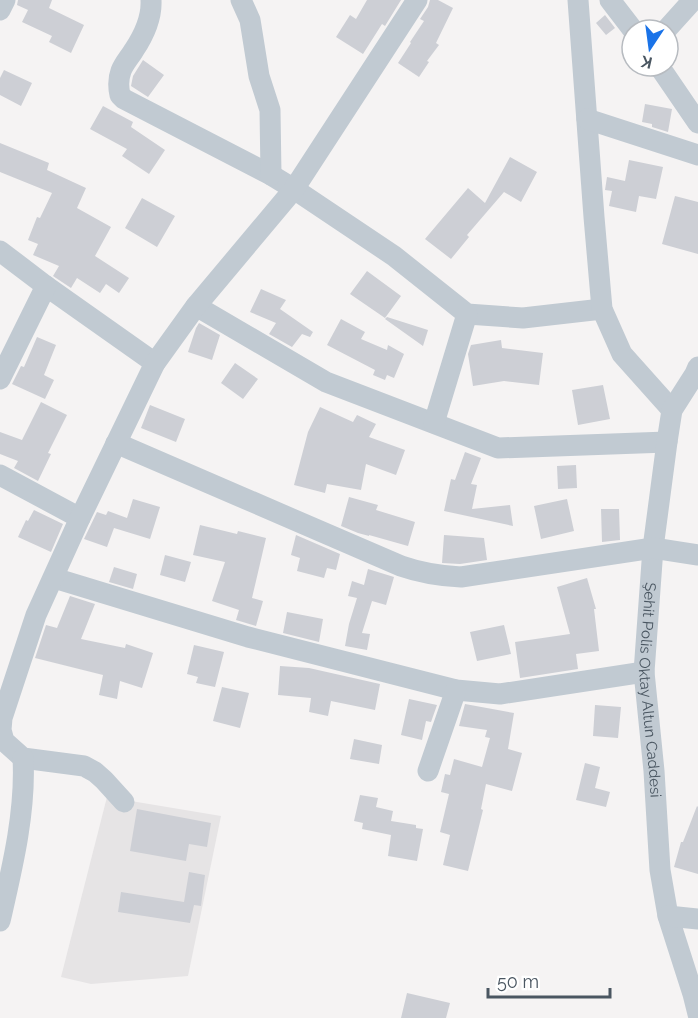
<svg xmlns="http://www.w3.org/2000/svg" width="698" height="1018" font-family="Raleway,sans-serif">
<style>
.education{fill:#e6e4e5}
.building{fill:#cdcfd5}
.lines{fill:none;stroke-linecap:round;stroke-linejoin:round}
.minor{stroke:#c1cad2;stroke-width:21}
.labels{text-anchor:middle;stroke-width:4.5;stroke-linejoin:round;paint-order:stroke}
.street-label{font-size:15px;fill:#4a5661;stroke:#fff}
</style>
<rect width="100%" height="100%" fill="#f5f3f3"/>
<path class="education" d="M107,797L221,816L188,976L91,984L61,977Z"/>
<path class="building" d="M18,0H52L49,8L84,25L71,53L49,42L52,36L22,22L28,10L17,5Z
M367,0H401L385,26L382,24L363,54L336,37L350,15L356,19Z
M430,0H438L453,8L436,43L439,45L427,61L429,62L419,77L398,63L411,43L410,42L424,21L420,19L428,7Z
M605,15L615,28L606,35L596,23Z
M143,60L164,75L148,97L131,86L133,76Z
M4,70L32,83L21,106L0,95V78Z
M645,104L672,109L668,132L652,127V124L642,122Z
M103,106L133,122L131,127L165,150L149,174L122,156L127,149L90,129Z
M0,143L49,163L47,170L86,188L77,208L111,227L95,256L129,278L119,293L106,284L100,293L77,278L71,288L53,276L59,266L33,255L38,244L28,240L37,217L40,218L52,193L0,172Z
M510,157L537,172L521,202L504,192L467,235L469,237L451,259L425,239L468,188L485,203Z
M629,160L663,167L656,199L639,196L636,212L609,206L612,191L605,190L607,177L625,181Z
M675,196L698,202V254L662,244Z
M142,198L175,216L157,247L125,228Z
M367,271L401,296L385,318L350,294Z
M261,289L286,300L280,309L313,332L310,337L302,334L292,347L269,334L276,323L250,312Z
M387,317L428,330L423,346L385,319Z
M341,319L365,332L361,339L387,350L388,345L404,354L394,378L387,375L385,380L373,375L375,370L327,345Z
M199,323L220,335L212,360L188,352L196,328Z
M37,337L56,345L44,375L54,380L45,399L12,384L21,366L24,367Z
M501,340L502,348L543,353L539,385L504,381L473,386L468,354L471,345Z
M235,363L258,379L243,399L221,383Z
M603,385L610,419L578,425L572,390Z
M41,402L67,415L48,453L51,454L38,481L14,468L18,461L0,454V432L22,440Z
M150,405L185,419L176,442L141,428Z
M320,407L353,422L357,415L376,424L369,437L405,450L396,475L366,464L361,490L327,484L325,493L294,485L308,432Z
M465,452L481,458L471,484L477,485L472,509L510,505L513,526L444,511L451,479L455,480Z
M576,465L577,488L558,489L557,466Z
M349,497L378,505L376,510L415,522L408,546L369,535V536L358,533L341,526Z
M133,499L160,507L150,539L114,528L107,547L84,539L97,512L106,515L108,511L127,518Z
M567,499L574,531L541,539L534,506Z
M601,509H619L620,540L602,542Z
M34,510L63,524L51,552L18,537L26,520L28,521Z
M200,525L237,534L238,531L266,538L252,598L263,601L256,626L236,620L239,610L212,601L225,562L193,555Z
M296,535L340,554L336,570L327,568L324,578L297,571L300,558L291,555Z
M444,535L484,538L487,560L460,564L442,563Z
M165,555L191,562L185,582L160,575Z
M114,567L137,574L133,589L109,582Z
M368,569L394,577L386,605L372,601L362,633L370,634L367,650L345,646L349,624L357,598L348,596L352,581L364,585Z
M587,578L596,609H594L599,651L576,654L578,669L520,678L515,642L570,634L557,587Z
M70,596L95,604L81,639L125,648L126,644L153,653L142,688L120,681L117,699L99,695L103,675L35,658L46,625L57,628Z
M287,612L323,619L319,642L283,633Z
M504,625L511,654L477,661L470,632Z
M194,645L224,652L215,687L196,683L198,677L187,674Z
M280,666L309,668L380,684L375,710L331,701L328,716L309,712L311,698L278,695Z
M222,687L249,693L240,728L213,721Z
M409,699L437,705L431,722L426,721L422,740L401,735Z
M465,704L514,713L508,749L522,753L512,791L486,784L481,809L483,810L468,871L443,865L450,835L440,832L449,794L441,792L445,774L450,775L454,759L482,767L490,738L485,737L487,730L459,726Z
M595,705L621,707L618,738L593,736Z
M354,739L382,745L379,764L350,759Z
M585,763L600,767L595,788L610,792L606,807L576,800Z
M360,795L378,798L376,807L393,811L391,821L416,825V828L423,829L417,861L388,856L391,835L362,829L363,823L354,821Z
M697,806L698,807V874L674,867L681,842H683Z
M137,809L211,823L207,847L189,844L186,861L130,851Z
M189,872L205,875L201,906L194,905L190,923L118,912L121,892L184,902Z
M407,993L450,1003L446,1018H401Z"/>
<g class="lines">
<g class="minor">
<path d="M151,0C152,18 144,35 134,50C130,57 124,63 121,71C118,79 118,86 120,95L124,99L271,175L294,189L394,256L467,314L523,318L602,309"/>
<path d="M241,0L250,20L259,76L270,110L271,175"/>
<path d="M578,0L594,217L602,309L622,354L672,410"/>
<path d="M610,0L633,30"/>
<path d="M0,10L5,0"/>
<path d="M666,30L693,0"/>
<path d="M659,66L698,123"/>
<path d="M587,119L698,155"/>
<path d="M0,251L46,286L155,363"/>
<path d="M196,306L326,382L498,448L667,442"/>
<path id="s1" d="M698,367L695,374L672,410L667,442L653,548L644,672L654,771L660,870L668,916L693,994L698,1014"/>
<path d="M0,379L46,286"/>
<path d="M434,423L467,314"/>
<path d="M116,443L401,566C421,573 440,576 461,577L653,548L698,555"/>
<path d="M0,475L80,518"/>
<path d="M54,578L248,637L456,690L500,694L644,672"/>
<path d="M428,771L456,690"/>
<path d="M124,802L104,780L95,772L84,766L23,758L4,741L1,730L2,718L36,615L80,518L155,363L196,306L294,189L417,0"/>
<path d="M668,916L698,919"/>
<path d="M0,921C12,869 26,812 23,758"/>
</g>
</g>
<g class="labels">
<g class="street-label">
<text dy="5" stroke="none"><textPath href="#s1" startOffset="332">Şehit Polis Oktay Altun Caddesi</textPath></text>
</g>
</g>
<g transform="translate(650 48) rotate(193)"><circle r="28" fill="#ffffff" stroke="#b7bbc0" stroke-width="1.5"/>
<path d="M0-4.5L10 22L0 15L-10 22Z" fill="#1a73e8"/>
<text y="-9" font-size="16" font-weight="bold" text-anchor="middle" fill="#4a5661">K</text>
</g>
<path d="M488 988v9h122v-9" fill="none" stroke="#4a5661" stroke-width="3"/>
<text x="497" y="988" font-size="18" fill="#4a5661" stroke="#ffffff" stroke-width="4.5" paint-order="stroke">50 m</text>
</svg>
